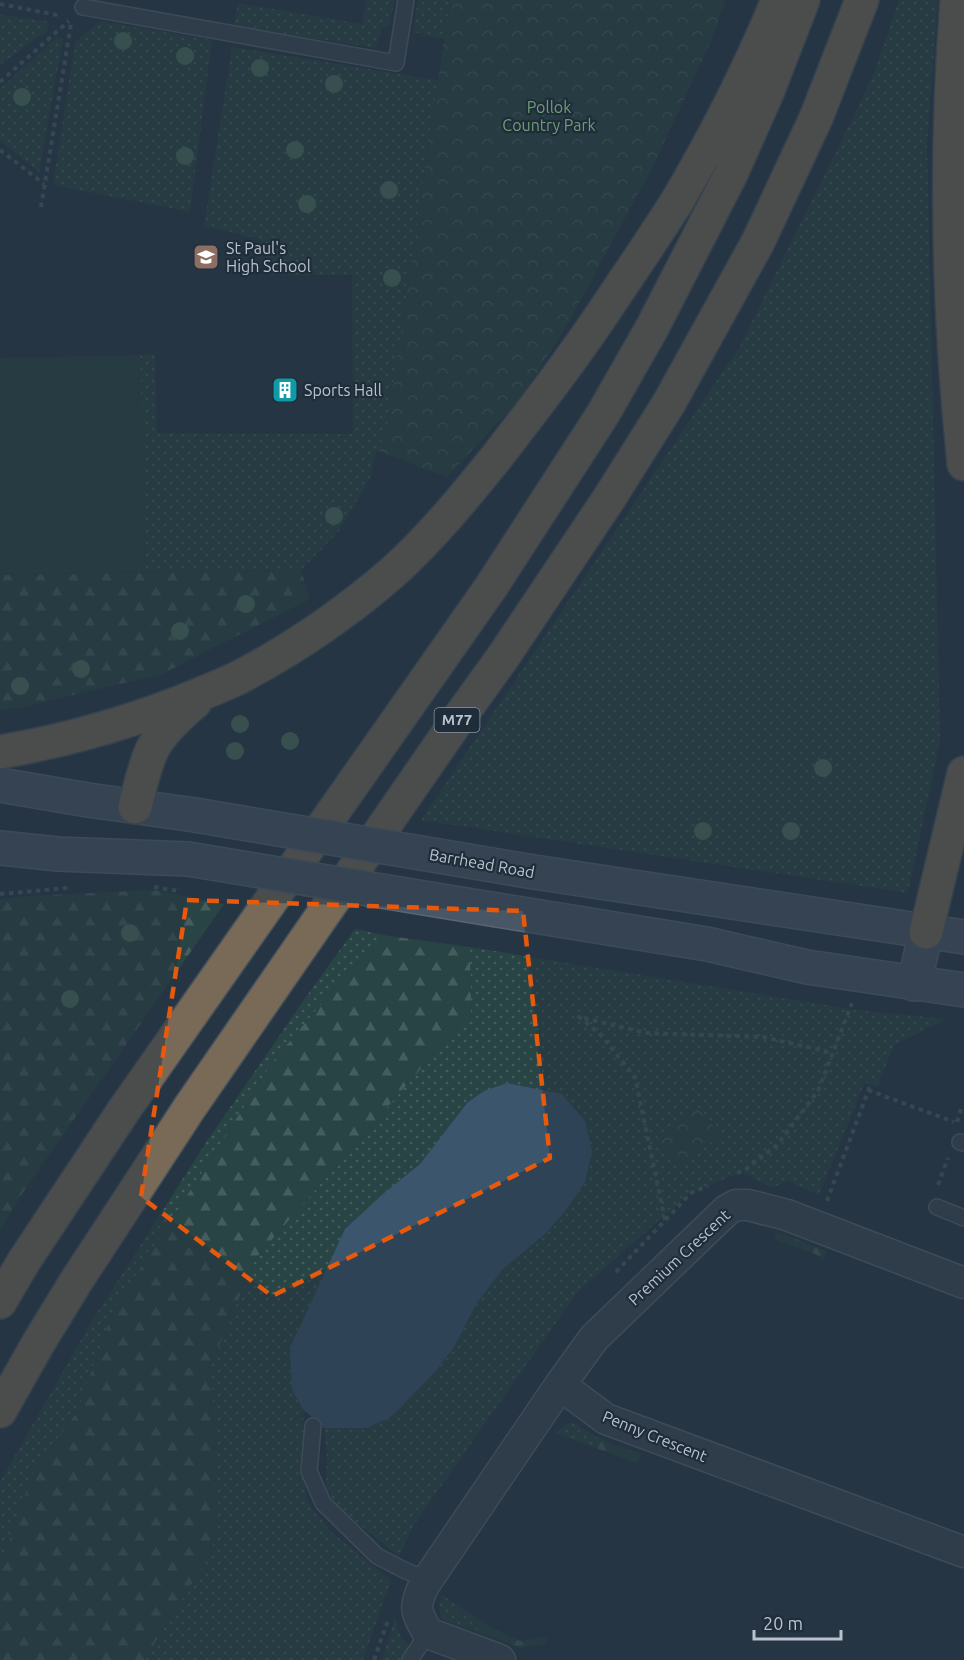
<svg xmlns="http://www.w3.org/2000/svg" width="964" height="1660" font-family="Ubuntu,sans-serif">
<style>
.grass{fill:url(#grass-dots)}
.forest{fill:url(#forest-firs)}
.park{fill:url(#park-crowns)}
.garden{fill:#284444}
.water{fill:#3b556d}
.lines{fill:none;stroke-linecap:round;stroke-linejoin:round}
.service-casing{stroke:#596570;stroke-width:18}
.minor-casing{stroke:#596570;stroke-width:33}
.secondary-casing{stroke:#596570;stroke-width:36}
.motorway-casing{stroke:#45525d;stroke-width:36}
.path{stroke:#466061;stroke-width:4;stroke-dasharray:4.5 4.5;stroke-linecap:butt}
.service{stroke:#3b4753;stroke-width:15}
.minor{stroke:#3b4753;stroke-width:30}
.secondary{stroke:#485666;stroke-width:33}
.motorway{stroke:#796957;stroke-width:33}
.secondary-bridge-casing{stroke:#596570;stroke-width:36;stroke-linecap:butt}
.path-bridge{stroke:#466061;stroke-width:4;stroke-dasharray:4.5 4.5;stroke-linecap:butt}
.secondary-bridge{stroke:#485666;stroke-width:33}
.tree{fill:#4e6f5f}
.marked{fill:none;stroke:#e8590c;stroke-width:4.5;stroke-dasharray:12 8;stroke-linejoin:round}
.labels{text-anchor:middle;stroke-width:4.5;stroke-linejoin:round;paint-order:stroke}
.shield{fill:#1f2c39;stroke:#8a95a1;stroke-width:1.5}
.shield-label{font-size:15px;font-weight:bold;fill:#b8c2cd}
.park-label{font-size:16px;fill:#6e9e75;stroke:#1f2c39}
.poi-label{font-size:16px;fill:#b8c2cd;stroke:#1f2c39;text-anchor:start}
.street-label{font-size:16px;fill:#b8c2cd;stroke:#1f2c39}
</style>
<defs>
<pattern id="grass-dots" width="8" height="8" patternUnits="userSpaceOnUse" patternTransform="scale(1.5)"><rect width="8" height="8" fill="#284444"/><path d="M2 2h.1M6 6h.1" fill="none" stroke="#455d5e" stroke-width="1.8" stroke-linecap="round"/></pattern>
<pattern id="forest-firs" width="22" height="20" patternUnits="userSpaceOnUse" patternTransform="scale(1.5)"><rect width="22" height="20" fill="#284444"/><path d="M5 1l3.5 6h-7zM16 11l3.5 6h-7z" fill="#455d5e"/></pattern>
<pattern id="park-crowns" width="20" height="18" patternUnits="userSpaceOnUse" patternTransform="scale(1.5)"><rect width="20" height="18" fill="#284444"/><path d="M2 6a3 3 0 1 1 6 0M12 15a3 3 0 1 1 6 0" fill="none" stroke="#455d5e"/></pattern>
</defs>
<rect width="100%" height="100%" fill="#263544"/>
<path class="grass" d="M367,0H394L390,25L382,28L376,48L234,26L238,3L362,24Z
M418,0H450L444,39L413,32Z
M899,0H938L927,143L940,740L908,893L421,820L740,346L872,78Z
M0,15L48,21V30L0,65Z
M99,21L212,40L190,212L53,185L75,42Z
M57,37L63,39L39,172L0,141V89Z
M232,47L438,80L386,434L376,450L370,479L339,531L301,570L145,572L140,355L155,354L157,433L353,434L352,275H273L259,239L204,226Z
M355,929L389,936L349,971L274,1060L113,1311L77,1412L31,1476L0,1569V1482L90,1324L207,1141L306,997Z
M470,947L850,1009L946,1019L894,1045L877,1087L865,1082L819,1195L787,1181L772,1188L742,1172L691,1193L660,1219L577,1293L415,1523L399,1556L337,1507L326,1487L327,1460L324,1428H367L434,1373L454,1347L477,1303L502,1270L545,1234L467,1103L420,1164L384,1193L292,1390L303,1409L306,1500L330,1531L391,1580L363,1660H144L211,1553L218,1519L211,1364L256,1258L471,1011Z
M570,1422C583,1425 587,1434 601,1439L593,1447L555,1433Z
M442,1595L458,1605L457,1610L477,1625V1632L443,1620C439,1611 438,1605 442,1595Z
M395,1618L401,1638L411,1647L402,1660H382Z"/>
<path class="forest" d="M301,570L310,599L162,674L24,707L0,710V575Z
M154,890L224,904L22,1194L0,1230V899L26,896Z
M389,936L470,947L471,1011L256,1258L211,1364L218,1519L211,1553L144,1660H0V1569L31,1476L77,1412L113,1311L274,1060L349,971Z
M777,1232L827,1251L823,1261L817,1255L774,1239Z
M601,1439L641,1454L637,1463L593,1447Z
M458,1605L487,1625L520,1641L547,1637L545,1644L520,1648L477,1632V1625L457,1610Z"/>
<path class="park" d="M450,0H725L711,42L652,168L569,322L520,399L447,477L376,450L386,434Z
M700,1107L720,1136L677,1166L657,1136Z"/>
<path class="garden" d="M140,355L145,572L0,575V358Z"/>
<path class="water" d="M507,1083L562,1094L585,1121L592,1151L585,1182L566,1210L545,1234L502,1270L477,1303L454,1347L434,1373L392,1416L367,1428H324L303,1409L292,1390L290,1348L345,1229L384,1193L420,1164L467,1103L484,1091Z"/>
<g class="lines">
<g class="service-casing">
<path id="service" d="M83,7L396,63L406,0
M960,1142L964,1143
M937,1207L964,1218
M313,1426L309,1471L323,1503L377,1556L404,1570L428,1580
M410,1660L428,1633"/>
</g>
<g class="minor-casing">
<path id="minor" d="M560,1385L594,1338L727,1210L736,1205H748L787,1215L964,1283
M500,1660L428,1633C416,1612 413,1608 424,1585L560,1385L606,1419L964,1552"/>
</g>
<g class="secondary-casing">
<path id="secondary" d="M0,785L88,800L195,815
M0,848L58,854L188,859
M534,872L964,937
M497,910L707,944L807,967L964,990
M914,984L926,932"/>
</g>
<g class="motorway-casing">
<path id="motorway" d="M957,0C945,154 948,310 964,464
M0,752C64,741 125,724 186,700C203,693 221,686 238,678C293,649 346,613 393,572C432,537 466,495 499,454C536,406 573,358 607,307C631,271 656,235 679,198C716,135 750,68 778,0
M135,807C140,788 144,766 153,748C163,730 180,715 195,702
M926,932L964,773
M0,1302L24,1261L124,1110L491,587L603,414L652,328L731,174L767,93L803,0
M0,1411L39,1342L75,1283L190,1107L454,725L503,657L610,497L669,403L758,242L816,118L862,0"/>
</g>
<path class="path" d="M0,4L62,16
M0,82L69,21
M0,150L44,184
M41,207L71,24
M0,894L68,888
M868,1090L954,1122
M957,1122L961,1109L964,1107
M737,1173L745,1170L777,1145L818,1091L852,1003
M938,1185L948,1158
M827,1201L870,1086
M665,1220L635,1077L600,1034L579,1017L647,1033L763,1037L833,1053
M616,1272L691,1193L708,1186
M374,1660L388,1620"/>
<use href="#service" class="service"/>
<use href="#minor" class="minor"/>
<use href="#secondary" class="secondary"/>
<use href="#motorway" class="motorway"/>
<g class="secondary-bridge-casing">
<path id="secondary-bridge" d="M195,815L534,872
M188,859L497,910"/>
</g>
<path class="path-bridge" d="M154,887L179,891"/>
<use href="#secondary-bridge" class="secondary-bridge"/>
</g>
<g class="tree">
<circle cx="123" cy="41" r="9"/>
<circle cx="185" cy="56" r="9"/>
<circle cx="260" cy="68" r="9"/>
<circle cx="334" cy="84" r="9"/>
<circle cx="22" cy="97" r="9"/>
<circle cx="295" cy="150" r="9"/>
<circle cx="185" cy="156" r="9"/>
<circle cx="389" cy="190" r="9"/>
<circle cx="307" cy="204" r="9"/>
<circle cx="392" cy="278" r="9"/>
<circle cx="334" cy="516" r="9"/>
<circle cx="246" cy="604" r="9"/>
<circle cx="180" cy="631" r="9"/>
<circle cx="81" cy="669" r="9"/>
<circle cx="20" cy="686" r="9"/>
<circle cx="240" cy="724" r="9"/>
<circle cx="290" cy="741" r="9"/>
<circle cx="235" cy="751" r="9"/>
<circle cx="823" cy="768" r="9"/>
<circle cx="703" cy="831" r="9"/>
<circle cx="791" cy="831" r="9"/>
<circle cx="130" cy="933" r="9"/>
<circle cx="70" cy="999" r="9"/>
</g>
<path d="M0 0H964V1660H0ZM187,900L523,911L550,1158L272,1296L141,1197Z" fill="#263544" fill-opacity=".55" fill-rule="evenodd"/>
<path class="marked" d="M187,900L523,911L550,1158L272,1296L141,1197Z"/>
<defs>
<g id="school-square" transform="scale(1.35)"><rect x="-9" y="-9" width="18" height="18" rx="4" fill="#8d6e63" stroke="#1f2c39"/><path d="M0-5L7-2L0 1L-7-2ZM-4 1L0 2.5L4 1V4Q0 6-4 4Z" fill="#fff"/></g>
<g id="building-square" transform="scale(1.35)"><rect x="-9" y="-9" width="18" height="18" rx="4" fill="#0f9aa8" stroke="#1f2c39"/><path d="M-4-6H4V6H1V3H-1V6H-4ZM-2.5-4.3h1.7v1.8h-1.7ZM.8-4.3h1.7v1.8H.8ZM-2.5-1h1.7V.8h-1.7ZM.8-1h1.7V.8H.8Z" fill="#fff"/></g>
</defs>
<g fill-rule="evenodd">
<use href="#school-square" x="206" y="257"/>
<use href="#building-square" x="285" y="390"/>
</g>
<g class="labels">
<rect class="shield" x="434.5" y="708" width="45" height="24" rx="4.5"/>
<g class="shield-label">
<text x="457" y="725">M77</text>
</g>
<g class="park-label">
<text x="549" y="113">Pollok<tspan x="549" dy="18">Country Park</tspan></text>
</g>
<g class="poi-label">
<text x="226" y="254">St Paul's<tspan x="226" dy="18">High School</tspan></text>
<text x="304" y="396">Sports Hall</text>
</g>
<g class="street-label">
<text transform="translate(482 863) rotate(10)" y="6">Barrhead Road</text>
<text transform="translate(679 1257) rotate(-43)" y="6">Premium Crescent</text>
<text transform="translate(655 1436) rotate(22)" y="6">Penny Crescent</text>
</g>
</g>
<path d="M754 1630v9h87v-9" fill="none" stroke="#b8c2cd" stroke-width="3"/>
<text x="763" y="1630" font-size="18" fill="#b8c2cd" stroke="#1f2c39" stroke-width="4.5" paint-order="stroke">20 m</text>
</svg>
